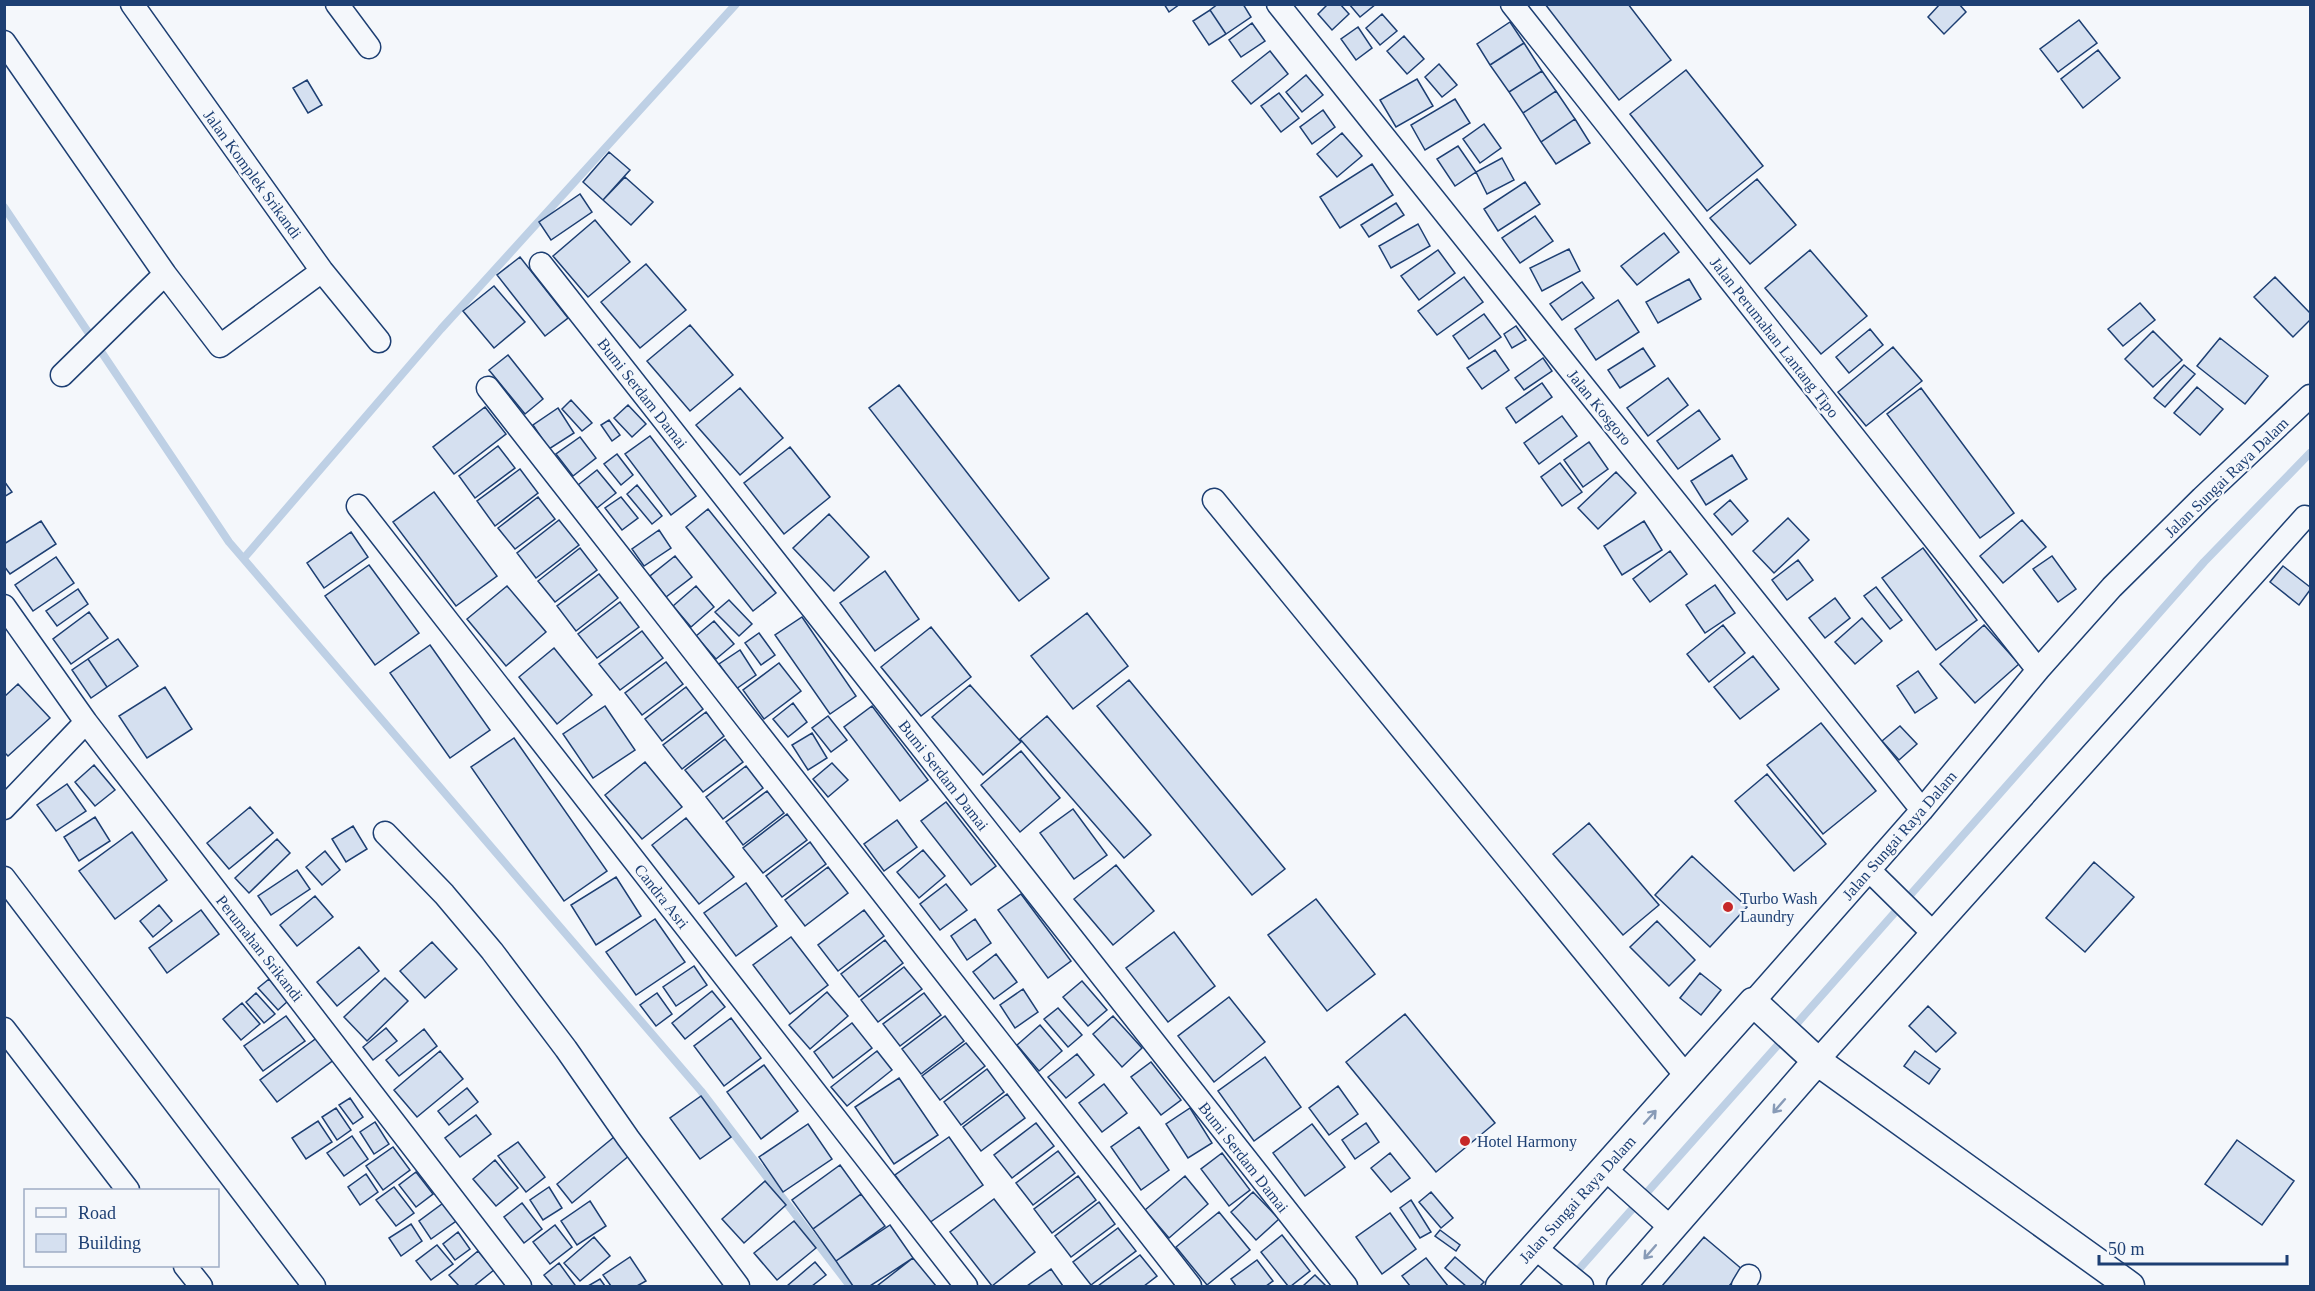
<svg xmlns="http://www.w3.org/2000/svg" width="2315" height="1291" font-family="Georgia,serif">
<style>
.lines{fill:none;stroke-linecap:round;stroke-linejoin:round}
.stream{stroke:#bed0e5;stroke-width:8}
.building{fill:#d5e0f0;stroke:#1d3f73;stroke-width:1.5}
.minor-casing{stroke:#1d3f73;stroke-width:25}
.tertiary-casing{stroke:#1d3f73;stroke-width:31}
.minor{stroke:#f4f7fb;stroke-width:22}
.tertiary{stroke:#f4f7fb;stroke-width:28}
.oneway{stroke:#889bb7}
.poi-dot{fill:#c62828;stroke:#f4f7fb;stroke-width:2}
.labels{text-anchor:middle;stroke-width:4.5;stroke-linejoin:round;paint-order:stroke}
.street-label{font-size:16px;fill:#1d3f73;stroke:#f4f7fb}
.poi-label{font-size:16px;fill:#1d3f73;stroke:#f4f7fb;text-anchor:start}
</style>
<rect width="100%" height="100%" fill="#f4f7fb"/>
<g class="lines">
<path class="stream" d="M4,207L229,542L701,1091L850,1286
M244,558L441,329L736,4
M1792,1029L2204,562L2310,453
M1564,1286L1784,1038"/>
</g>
<path class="building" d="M1164,4H1180L1169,12Z
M1218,4H1243L1251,17L1226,34L1210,10Z
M1328,4H1340L1349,14L1332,30L1318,14Z
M1349,4H1376L1360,17Z
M1545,4H1628L1671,60L1619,100Z
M1940,4H1959L1966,12L1944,34L1928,17Z
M1210,10L1226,34L1209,45L1193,21Z
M1382,14L1397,31L1380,45L1366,28Z
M2079,20L2097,43L2058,72L2040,49Z
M1510,22L1524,43L1490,65L1477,44Z
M1252,23L1265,41L1241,57L1229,40Z
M1358,27L1372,48L1356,60L1341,39Z
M1404,36L1424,59L1407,74L1387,51Z
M1524,43L1542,71L1509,92L1490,65Z
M2098,50L2120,78L2083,108L2061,79Z
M1270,51L1288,74L1251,104L1232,81Z
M1439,64L1457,85L1442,97L1425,77Z
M1686,70L1763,166L1707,211L1630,114Z
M1542,71L1556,91L1523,113L1509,92Z
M1306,75L1323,95L1302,112L1286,92Z
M1417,79L1433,106L1396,127L1380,100Z
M307,80L322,105L308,113L293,88Z
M1556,91L1575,119L1541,142L1523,113Z
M1279,93L1299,118L1281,132L1261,106Z
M1455,99L1470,123L1425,150L1411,125Z
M1323,110L1335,127L1312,144L1300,127Z
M1575,119L1590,143L1556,164L1541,142Z
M1484,124L1501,148L1480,163L1463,139Z
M1342,133L1362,156L1337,177L1317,154Z
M1458,146L1476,172L1455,186L1437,159Z
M609,152L630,170L603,200L583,182Z
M1502,158L1514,180L1487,194L1476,172Z
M1372,164L1393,195L1340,228L1320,197Z
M625,177L653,202L631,225L603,200Z
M1757,179L1796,225L1750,264L1710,218Z
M1525,182L1540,204L1498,231L1484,209Z
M580,194L592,212L551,240L539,222Z
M1396,203L1404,215L1369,237L1361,225Z
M1535,216L1553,241L1520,263L1502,238Z
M595,220L630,262L588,297L553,256Z
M1418,224L1430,246L1391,268L1379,246Z
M1664,233L1679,252L1637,285L1621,266Z
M1569,249L1580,271L1542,291L1530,268Z
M1438,250L1455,273L1419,300L1401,276Z
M1810,250L1867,316L1821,354L1765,288Z
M520,257L568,318L545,336L497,275Z
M646,264L686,310L640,348L601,302Z
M1464,277L1483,302L1437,335L1418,311Z
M2275,277L2310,313V320L2293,337L2254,297Z
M1689,279L1701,299L1658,323L1646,302Z
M1582,282L1594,298L1562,320L1550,304Z
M494,286L525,322L494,348L463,311Z
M1618,300L1639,332L1596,360L1575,329Z
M2140,303L2155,320L2123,346L2108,329Z
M1484,314L1501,337L1469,359L1453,336Z
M690,325L733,375L690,411L647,361Z
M1516,326L1526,340L1512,348L1504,334Z
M1870,329L1883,345L1849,373L1836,357Z
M2153,331L2182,360L2153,387L2125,359Z
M2220,338L2268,376L2245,404L2197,366Z
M1893,347L1922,381L1866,426L1838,392Z
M1643,348L1655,366L1620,388L1608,370Z
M1495,350L1509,370L1482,389L1467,368Z
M508,355L543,399L525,414L489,370Z
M1543,358L1552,371L1524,390L1515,378Z
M2184,365L2195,374L2165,407L2154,398Z
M1668,378L1688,405L1648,436L1627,408Z
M1542,383L1552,397L1516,423L1506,408Z
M899,385L1049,578L1019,601L869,408Z
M2197,387L2223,409L2200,435L2174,413Z
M740,388L783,438L740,475L696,425Z
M1921,388L2014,513L1980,538L1887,414Z
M571,400L592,423L582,431L562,409Z
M628,405L646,424L632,437L614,418Z
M485,407L506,434L454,474L433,447Z
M558,408L574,433L549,449L533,425Z
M1699,410L1720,439L1678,469L1657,441Z
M1562,416L1577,436L1539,464L1524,443Z
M609,420L620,435L612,441L601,425Z
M650,436L696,496L671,515L625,454Z
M580,437L596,458L573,476L556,454Z
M1589,442L1608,469L1583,487L1564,460Z
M498,446L515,468L475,498L459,476Z
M790,447L830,497L784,534L744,483Z
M617,454L633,475L621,485L604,464Z
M1732,455L1747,479L1706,505L1691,481Z
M1560,463L1582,492L1562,506L1541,477Z
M520,469L538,493L495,526L477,501Z
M597,470L616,493L597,508L578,485Z
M1616,472L1636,493L1598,529L1578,508Z
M4,481L12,492L4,497Z
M637,485L662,516L652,524L627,494Z
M434,492L497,576L456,606L393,522Z
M538,497L555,519L515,549L498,528Z
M621,497L638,518L622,530L605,508Z
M1730,500L1748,521L1732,535L1714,514Z
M708,509L776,593L753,611L686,527Z
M829,514L869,557L834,591L793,548Z
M1788,518L1809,540L1774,573L1753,551Z
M559,520L579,545L536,578L517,553Z
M2022,520L2046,547L2003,583L1980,556Z
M41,521L56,544L10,574L4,566V544Z
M1644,521L1662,550L1622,575L1604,546Z
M659,530L671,548L644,566L632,549Z
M351,532L368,557L324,588L307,563Z
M580,548L597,570L555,602L538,581Z
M1923,548L1977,620L1936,650L1882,578Z
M1670,551L1687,574L1650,602L1633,579Z
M675,556L692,577L666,597L650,576Z
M2052,556L2076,589L2058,602L2033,569Z
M56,557L74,583L33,611L15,585Z
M1798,560L1813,580L1787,600L1772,580Z
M369,565L419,633L375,665L325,596Z
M2283,566L2310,587V590L2299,605L2270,582Z
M885,571L919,619L875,651L840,603Z
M599,574L618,598L576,631L557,606Z
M1715,585L1735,613L1705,633L1686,605Z
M507,586L546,632L506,666L467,619Z
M696,586L714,607L691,627L673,606Z
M1876,587L1902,620L1890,629L1864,596Z
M78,589L88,604L57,626L46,611Z
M1835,598L1850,618L1825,638L1809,618Z
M729,600L752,624L739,636L715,612Z
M620,602L639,627L597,658L578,634Z
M89,612L108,638L71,664L53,639Z
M1087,613L1128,666L1073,709L1031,656Z
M802,617L856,696L830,714L775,635Z
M1862,618L1882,641L1855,664L1835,642Z
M714,621L734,644L716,659L696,636Z
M1723,625L1745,653L1709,682L1687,654Z
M1984,625L2019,664L1975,703L1940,664Z
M931,627L971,677L921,716L881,667Z
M642,631L663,658L620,690L599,664Z
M759,633L775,655L761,665L745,643Z
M118,639L138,666L107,687L88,659Z
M430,645L490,730L450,758L390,673Z
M554,648L592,695L557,724L519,677Z
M740,650L756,675L736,689L719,664Z
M1753,656L1779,689L1740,719L1714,687Z
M88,659L107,687L91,698L72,670Z
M666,662L683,684L642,715L625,693Z
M779,663L801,691L764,719L743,690Z
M1918,671L1937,698L1915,713L1897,686Z
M1129,680L1285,869L1252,895L1097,706Z
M18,684L50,718L8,756L4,752V697Z
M970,685L1021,742L983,775L932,717Z
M165,687L192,729L147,758L119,716Z
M686,687L703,709L662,741L645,719Z
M793,703L807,722L788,737L773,719Z
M605,706L635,750L593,778L563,734Z
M872,706L928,780L900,801L844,727Z
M706,712L724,736L682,769L663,745Z
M828,716L847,740L831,752L812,728Z
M1047,716L1151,835L1124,858L1020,739Z
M1821,723L1876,791L1823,834L1767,765Z
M1900,726L1917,744L1899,760L1882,741Z
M812,733L827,758L808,770L792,745Z
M514,738L607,871L564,901L471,767Z
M725,739L743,762L703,792L685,770Z
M1021,751L1060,798L1020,832L981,785Z
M645,762L682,807L642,839L605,795Z
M832,763L848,780L828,797L813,779Z
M94,765L115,790L95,806L75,782Z
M746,766L763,788L723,819L706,797Z
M1767,774L1826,844L1794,871L1735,801Z
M67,784L86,811L56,831L37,805Z
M767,791L784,813L743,845L726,822Z
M946,802L996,866L971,885L921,821Z
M250,807L273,833L229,869L207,843Z
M1073,809L1107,855L1074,879L1040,833Z
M787,814L807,840L763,873L743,848Z
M95,817L110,841L79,861L64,837Z
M686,818L734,877L699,904L652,845Z
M897,820L917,847L884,871L864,844Z
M1589,823L1659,905L1623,935L1553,854Z
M353,826L367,849L346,862L332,839Z
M132,832L167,880L115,919L79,871Z
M277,839L290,853L249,893L235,878Z
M810,842L826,864L782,897L766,876Z
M923,850L945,876L919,898L897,872Z
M325,851L340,870L322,885L306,867Z
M1692,856L1747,907L1710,947L1655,895Z
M2094,862L2134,897L2085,952L2046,918Z
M1116,865L1154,911L1113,945L1074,899Z
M828,867L848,893L805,926L785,900Z
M297,870L310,889L271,915L258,896Z
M616,877L641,916L596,945L571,905Z
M746,883L777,926L736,956L704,913Z
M946,884L967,910L940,930L920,904Z
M1021,894L1071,961L1048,978L998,910Z
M315,896L333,917L297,946L280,925Z
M1316,899L1375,974L1327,1011L1268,935Z
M159,905L172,921L153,937L140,921Z
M201,910L219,934L167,973L149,948Z
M864,910L884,936L838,971L818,945Z
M655,919L685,962L636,995L606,952Z
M975,919L991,943L967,960L951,936Z
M1657,921L1695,960L1669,986L1630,947Z
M1174,932L1215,986L1168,1022L1126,968Z
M791,937L828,985L790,1014L753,965Z
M885,940L903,963L859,997L841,974Z
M432,942L457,969L425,998L400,971Z
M359,947L379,971L337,1006L317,982Z
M996,954L1017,982L994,999L973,972Z
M694,966L707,985L676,1006L663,987Z
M904,967L922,989L878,1022L861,1000Z
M1700,973L1721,990L1701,1015L1680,998Z
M385,978L408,1001L367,1041L344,1017Z
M269,979L288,1001L278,1010L258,988Z
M1082,981L1107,1010L1088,1026L1063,997Z
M1023,989L1038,1012L1015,1028L1000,1005Z
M712,991L725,1007L685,1039L672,1023Z
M827,992L848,1016L810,1049L789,1025Z
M256,993L275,1014L264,1023L246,1002Z
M657,993L672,1014L656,1026L640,1005Z
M924,993L941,1015L900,1046L883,1024Z
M1229,997L1265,1042L1214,1082L1178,1036Z
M242,1003L260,1024L241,1040L223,1019Z
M1928,1006L1956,1033L1936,1052L1909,1026Z
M1058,1008L1082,1035L1068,1047L1044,1019Z
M1405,1014L1495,1123L1436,1172L1346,1062Z
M286,1016L305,1041L263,1071L244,1046Z
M945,1016L964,1041L921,1074L902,1049Z
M1113,1016L1142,1048L1122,1067L1093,1034Z
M731,1018L761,1058L724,1086L694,1046Z
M852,1023L872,1048L833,1078L814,1052Z
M1040,1025L1062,1051L1039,1071L1017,1045Z
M386,1028L397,1041L373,1060L363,1047Z
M424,1029L437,1046L399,1076L386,1060Z
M318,1037L335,1059L277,1102L260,1080Z
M966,1043L985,1066L940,1100L922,1076Z
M440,1051L463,1079L417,1117L394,1090Z
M877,1051L892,1070L847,1106L831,1087Z
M1915,1051L1940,1069L1929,1084L1904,1066Z
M1077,1054L1094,1075L1066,1098L1048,1077Z
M1265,1057L1301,1107L1254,1141L1218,1091Z
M1151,1062L1181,1100L1161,1115L1131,1077Z
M764,1065L798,1111L761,1139L727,1092Z
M987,1069L1004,1092L961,1125L944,1102Z
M899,1078L938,1135L894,1164L855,1107Z
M1104,1084L1127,1113L1102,1132L1079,1103Z
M1338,1086L1358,1114L1329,1135L1309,1108Z
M467,1088L478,1102L449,1125L438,1111Z
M1007,1094L1025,1118L981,1151L963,1127Z
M701,1096L731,1137L700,1159L670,1118Z
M350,1098L363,1117L353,1124L339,1105Z
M336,1108L351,1130L337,1140L322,1117Z
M1190,1108L1212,1143L1188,1158L1166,1124Z
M476,1115L491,1134L460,1157L445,1138Z
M318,1121L332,1142L306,1159L292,1138Z
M375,1122L389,1144L374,1154L360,1132Z
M1036,1123L1054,1146L1012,1178L994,1155Z
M1366,1123L1379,1142L1355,1159L1342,1140Z
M808,1124L832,1159L783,1192L759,1157Z
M1312,1124L1345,1167L1305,1196L1273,1153Z
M1139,1127L1169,1170L1141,1190L1111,1147Z
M352,1136L368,1159L344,1176L327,1153Z
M614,1137L630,1155L572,1203L557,1184Z
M949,1137L983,1185L929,1223L895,1175Z
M2237,1140L2294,1181L2262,1225L2205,1184Z
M518,1142L545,1177L526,1192L498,1156Z
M393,1147L410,1170L383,1190L366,1166Z
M1058,1151L1075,1173L1033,1205L1016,1183Z
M1222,1153L1250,1190L1229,1206L1201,1169Z
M1390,1153L1410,1178L1391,1192L1371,1168Z
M495,1160L518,1188L496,1206L473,1179Z
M840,1165L861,1194L813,1229L792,1200Z
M416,1172L433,1194L416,1207L399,1185Z
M366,1174L378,1192L360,1205L348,1187Z
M1078,1176L1096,1200L1052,1233L1034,1209Z
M1185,1176L1208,1204L1169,1238L1145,1210Z
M765,1181L786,1205L744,1243L722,1219Z
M394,1187L414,1213L396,1226L376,1200Z
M549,1187L562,1208L543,1220L530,1200Z
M1253,1192L1279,1219L1256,1240L1231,1212Z
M1431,1192L1453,1218L1441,1228L1419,1202Z
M861,1194L885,1226L836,1261L813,1229Z
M994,1199L1035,1252L992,1286L950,1232Z
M1411,1200L1431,1232L1420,1238L1400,1208Z
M446,1201L459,1219L431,1239L419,1221Z
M590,1201L606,1226L577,1245L561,1221Z
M1099,1202L1115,1224L1071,1257L1055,1236Z
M522,1203L542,1229L524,1243L504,1217Z
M1219,1212L1250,1250L1207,1285L1176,1247Z
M1390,1213L1416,1249L1382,1274L1356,1237Z
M794,1221L816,1248L777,1280L754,1253Z
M411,1224L422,1241L401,1256L389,1238Z
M555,1225L572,1247L550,1264L533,1242Z
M890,1225L913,1258L870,1286H853L836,1261Z
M1118,1228L1136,1251L1091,1285L1073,1262Z
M1440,1230L1460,1245L1456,1251L1435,1236Z
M458,1232L470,1249L455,1260L443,1244Z
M1282,1235L1310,1271L1291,1286H1288L1261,1252Z
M594,1237L610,1256L580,1281L564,1263Z
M1704,1237L1743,1270L1729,1286H1662Z
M437,1245L453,1264L431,1280L416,1261Z
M478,1251L494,1270L474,1286H459L449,1275Z
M1140,1255L1157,1276L1144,1286H1098Z
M630,1257L646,1281L637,1286H611L603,1275Z
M1455,1257L1484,1282L1480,1286H1466L1445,1268Z
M913,1258L936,1286H877Z
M1426,1258L1448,1286H1410L1402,1276Z
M1257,1260L1273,1281L1266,1286H1236L1231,1279Z
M815,1262L826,1275L812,1286H787Z
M559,1263L575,1285L573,1286H553L544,1275Z
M1051,1269L1063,1286H1027Z
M1315,1275L1326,1286H1303Z
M600,1279L605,1286H588Z"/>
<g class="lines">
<g class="minor-casing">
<path id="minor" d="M132,4L322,271L379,341
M337,4L369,47
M1278,4L1922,810
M1512,4L2038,670
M4,42L165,274L220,346L322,271
M541,264L1346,1286
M62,375L165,274
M488,388L1190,1286
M1214,500L1687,1077
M358,506L966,1286
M4,606L86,722L520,1286
M4,808L86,722
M385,833L444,894L492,951L566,1049L628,1138L738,1286
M1869,870L1932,932
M4,878L314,1286
M1753,1002L1922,810L2038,670L2112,587L2202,498L2310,396
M4,1029L128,1190
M1817,1061L2305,517
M1604,1168L1671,1228
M1534,1247L1582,1286
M185,1266L201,1286
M1743,1286L1749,1276"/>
</g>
<g class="tertiary-casing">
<path id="tertiary" d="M1500,1286L1753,1002L1817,1061L2130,1286
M1621,1286L1817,1061"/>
</g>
<use href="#minor" class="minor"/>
<use href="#tertiary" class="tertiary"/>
</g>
<defs><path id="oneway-shaft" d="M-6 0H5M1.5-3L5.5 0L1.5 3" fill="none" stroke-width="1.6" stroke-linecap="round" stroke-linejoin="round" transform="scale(1.5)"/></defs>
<g class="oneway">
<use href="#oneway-shaft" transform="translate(1779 1106) rotate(131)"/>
<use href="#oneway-shaft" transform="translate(1650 1117) rotate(-48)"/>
<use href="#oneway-shaft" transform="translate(1650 1252) rotate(131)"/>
</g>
<g class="poi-dot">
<circle cx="1728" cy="907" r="6"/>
<circle cx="1465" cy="1141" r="6"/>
</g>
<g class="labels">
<g class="street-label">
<text transform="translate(253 174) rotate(54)" y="6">Jalan Komplek Srikandi</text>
<text transform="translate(1775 337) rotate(52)" y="6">Jalan Perumahan Lantang Tipo</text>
<text transform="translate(643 393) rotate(52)" y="6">Bumi Serdam Damai</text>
<text transform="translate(1600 407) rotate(51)" y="6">Jalan Kosgoro</text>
<text transform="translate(2226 477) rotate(-44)" y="6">Jalan Sungai Raya Dalam</text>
<text transform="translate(944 775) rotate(52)" y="6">Bumi Serdam Damai</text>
<text transform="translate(1899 835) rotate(-49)" y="6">Jalan Sungai Raya Dalam</text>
<text transform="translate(662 896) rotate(52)" y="6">Candra Asri</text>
<text transform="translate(260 948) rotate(52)" y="6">Perumahan Srikandi</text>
<text transform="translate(1244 1157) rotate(52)" y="6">Bumi Serdam Damai</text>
<text transform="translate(1577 1199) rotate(-48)" y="6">Jalan Sungai Raya Dalam</text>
</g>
<g class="poi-label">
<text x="1740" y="904">Turbo Wash<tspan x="1740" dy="18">Laundry</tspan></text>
<text x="1477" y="1147">Hotel Harmony</text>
</g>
</g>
<rect width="2315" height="1291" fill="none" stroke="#1d3f73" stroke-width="12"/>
<rect x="24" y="1189" width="195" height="78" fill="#f4f7fb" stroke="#9eadc5" stroke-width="1.5"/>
<rect x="36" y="1208" width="30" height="9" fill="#f4f7fb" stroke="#9eadc5" stroke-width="1.5"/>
<text x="78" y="1219" font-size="18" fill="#1d3f73">Road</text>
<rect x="36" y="1234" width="30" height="18" fill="#d5e0f0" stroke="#9eadc5" stroke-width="1.5"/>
<text x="78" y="1249" font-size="18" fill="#1d3f73">Building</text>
<path d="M2099 1255v9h188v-9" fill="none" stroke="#1d3f73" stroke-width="3"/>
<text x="2108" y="1255" font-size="18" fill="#1d3f73" stroke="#f4f7fb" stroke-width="4.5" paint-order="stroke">50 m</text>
</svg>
